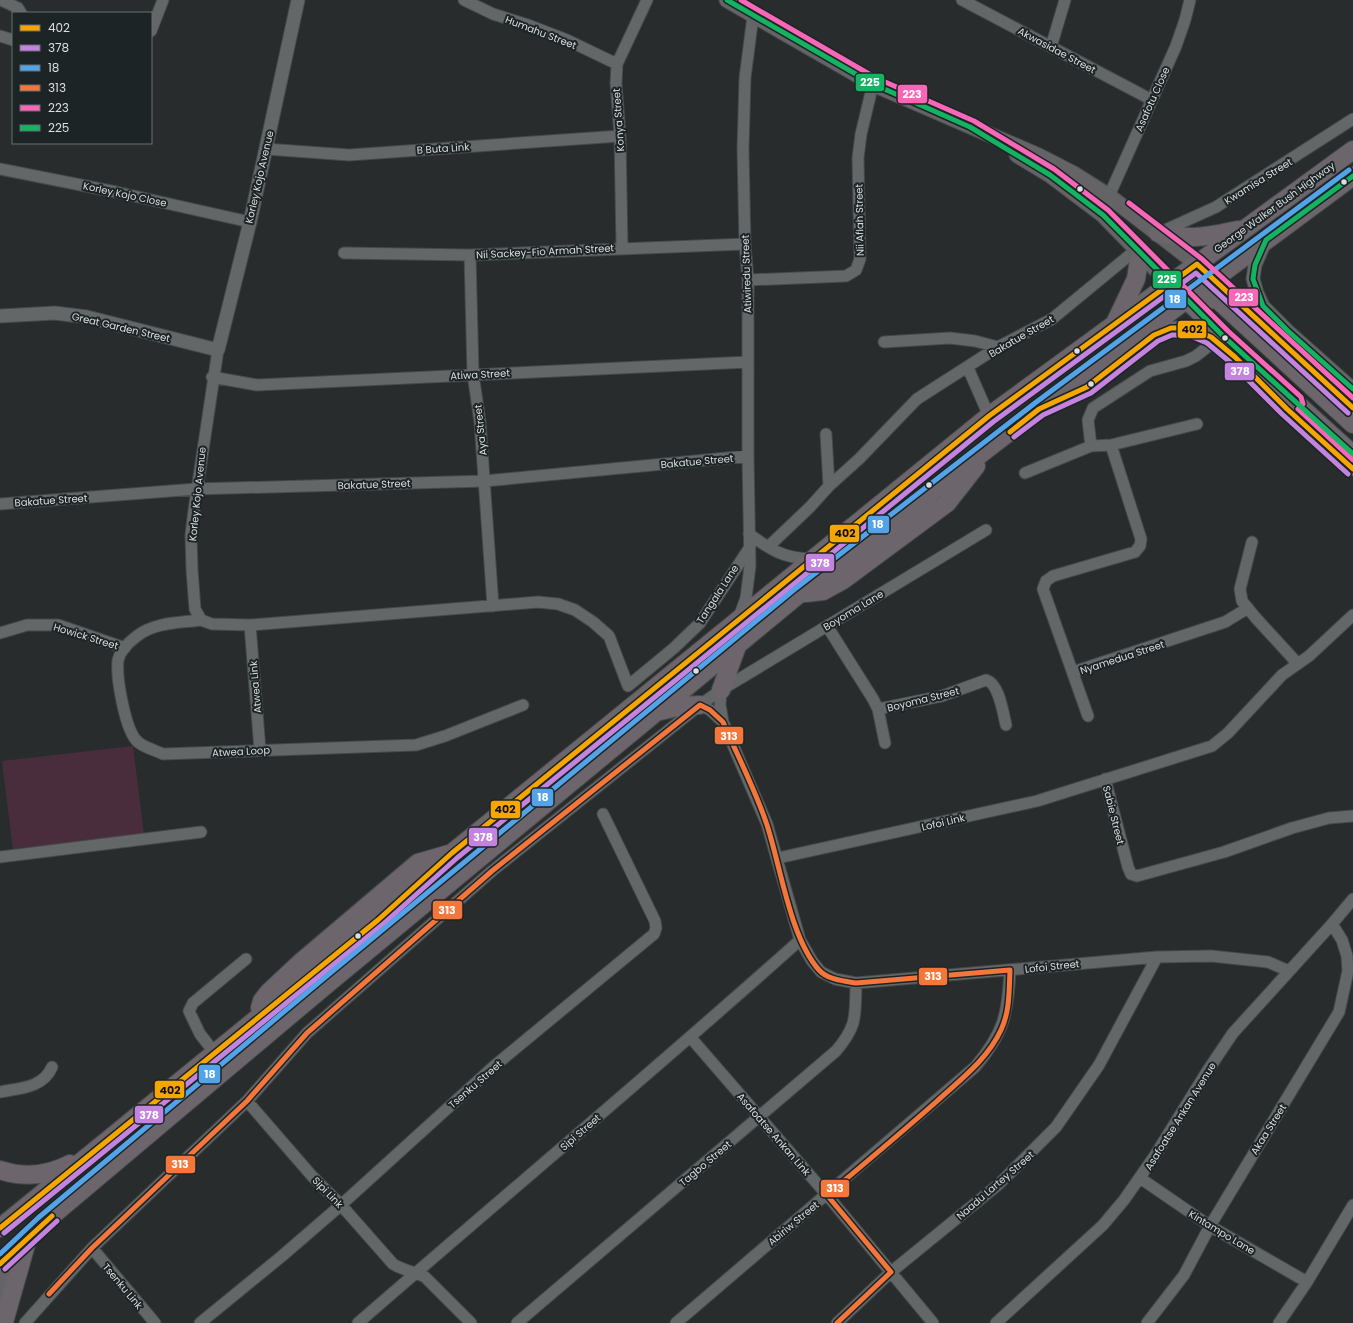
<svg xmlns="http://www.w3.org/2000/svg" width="1353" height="1323" font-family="Poppins,sans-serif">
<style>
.green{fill:#492d3d}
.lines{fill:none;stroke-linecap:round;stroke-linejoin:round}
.minor-casing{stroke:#46494a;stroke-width:13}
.tertiary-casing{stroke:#46494a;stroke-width:15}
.secondary-casing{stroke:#46494a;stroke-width:17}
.primary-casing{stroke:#46494a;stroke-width:19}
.trunk-casing{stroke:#46494a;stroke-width:20}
.minor{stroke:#646768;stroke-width:11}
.tertiary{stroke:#646768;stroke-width:13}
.secondary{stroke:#646365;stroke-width:15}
.primary{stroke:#6c686d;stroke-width:17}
.trunk{stroke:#6c666c;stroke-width:18}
.bus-1-casing{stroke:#1d2426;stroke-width:8}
.bus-2-casing{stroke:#1d2426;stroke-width:8}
.bus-3-casing{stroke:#1d2426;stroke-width:8}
.bus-4-casing{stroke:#1d2426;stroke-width:8}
.bus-5-casing{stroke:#1d2426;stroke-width:8}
.bus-6-casing{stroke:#1d2426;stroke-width:8}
.bus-1{stroke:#f7a600;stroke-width:5}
.bus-2{stroke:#c483df;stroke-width:5}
.bus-3{stroke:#53a3e8;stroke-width:5}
.bus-4{stroke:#f5763a;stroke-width:5}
.bus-5{stroke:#fa66b7;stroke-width:5}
.bus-6{stroke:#13b361;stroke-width:5}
.bus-dot{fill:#dbdfe0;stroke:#1d2426;stroke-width:1.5}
.labels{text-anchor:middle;stroke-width:4;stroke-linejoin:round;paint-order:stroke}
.street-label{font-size:10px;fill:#dbdfe0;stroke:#1d2426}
.line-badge{stroke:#1d2426;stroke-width:1.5}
.badge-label{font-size:11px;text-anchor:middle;font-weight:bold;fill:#fff}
.pale-badge-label{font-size:11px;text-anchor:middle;font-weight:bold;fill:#111}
</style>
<rect width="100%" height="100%" fill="#292c2d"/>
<path class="green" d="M133,746L144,834L13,849L2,761Z"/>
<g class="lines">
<g class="minor-casing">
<path id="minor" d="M1,0L18,8L21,13
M464,0L493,14L528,25L567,40L617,64
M962,0L1152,100
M151,31L163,0
M0,36L13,40
M1051,47L1065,0
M266,149L349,155L620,136
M0,169L116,192L250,222
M1109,196L1176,46L1185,20L1190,0
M1161,232L1216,207L1353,119
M622,247L620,136L616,83L617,64L647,0
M344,253L470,255L745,244
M470,255L473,374L480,422L493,606
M748,280L846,276L856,270L860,259L858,158L861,134L873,84
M884,342L950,338L975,341L998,347
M218,350L194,510L191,535L192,570L195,609L201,620L212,624L250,625L538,602L558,604L575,610L593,622L609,636L628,686L674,648L700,623L750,547
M968,368L989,416
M212,377L257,385L748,362
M826,434L829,486
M1091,446L1088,420L1093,408L1150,371L1186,361L1196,356L1215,341
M1025,473L1091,446L1111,445L1197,424
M0,504L196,489L485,481L748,456
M749,534C771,550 783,558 811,559
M1252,542L1240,589L1242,601L1255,617L1298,664
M768,547L810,507L829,486L859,459L917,399L998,347L1052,319L1137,249
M739,617L746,598L750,566L748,456V280L745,244L743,149L745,78L753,16
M201,620C179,623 155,622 137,636C129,642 120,651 118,660C116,677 125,731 138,742C145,748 155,750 163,754L416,745L445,736L523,705
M250,625L260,750
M827,626L873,699L878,709L885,743
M0,633L27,625H58L125,648
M1073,672L1225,622L1248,608
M721,690L720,705L723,722L767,824L800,940L812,961L821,972L835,979L856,983L1157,957L1211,956L1268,962L1289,971
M700,705L710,710L723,722
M878,709L942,696L986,680C999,683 1003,713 1006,725
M1088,716L1043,589L1046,581L1053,576L1135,552L1140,546L1141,539L1111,445
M1105,779L1128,867L1131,874L1137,876L1224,852L1292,828L1329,818L1353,816
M0,857L201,832
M778,858L1037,801L1212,746L1228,733L1282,675L1309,656L1353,615
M691,1038L827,1195L933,1323
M214,1052L200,1034L189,1011L193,1003L246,959
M0,1092C20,1088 43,1088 52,1067
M247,1101L312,1176L341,1205L393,1264C403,1270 414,1272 425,1277L471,1323
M1140,1178L1210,1226L1307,1282
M92,1248L155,1323
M25,1323L92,1248L247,1101L307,1033L492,871L700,705L721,690L986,530
M200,1323L282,1256L341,1205L493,1067L654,934L656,928L655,921L603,814
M358,1323C505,1195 655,1070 800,940
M517,1323L836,1051C858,1025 855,1016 856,983
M676,1323L975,1067C1004,1033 1008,1014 1010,970
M837,1323L891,1272L999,1184L1056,1127L1099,1065L1157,957
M996,1323L1103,1225L1124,1200L1154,1157L1208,1070L1233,1033L1332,924L1353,899
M1147,1323L1184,1275L1210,1226L1339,1012L1348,971L1347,956L1342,940L1332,924
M1279,1323L1307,1282L1353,1205"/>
</g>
<g class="tertiary-casing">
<path id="tertiary" d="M1265,242L1255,265L1253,279L1257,293L1263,306L1288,331L1353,389
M0,316L55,313L87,317L218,350L250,222L298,0
M1061,400L1087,387L1154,335L1171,328H1189L1211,337L1235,357L1287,409L1353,469"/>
</g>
<g class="secondary-casing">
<path id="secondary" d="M727,0L873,84L1039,156L1074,174L1109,196L1197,264
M1017,155L1050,175L1103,215L1170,284
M0,1262L5,1310"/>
</g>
<g class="primary-casing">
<path id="primary" d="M1197,264L1353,408
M1170,284L1223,336L1353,454"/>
</g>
<g class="trunk-casing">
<path id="trunk" d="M1158,233C1190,240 1206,237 1238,230
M1193,284L1204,287L1353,424
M1203,315C1201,303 1206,297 1219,300
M1116,321L1136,279L1140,253
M805,593L823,591L843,580L947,503L976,466
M721,690L737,646
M660,711L682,706L700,705
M260,1008L262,1001L269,992L300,963L418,863L449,854
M0,1170C24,1178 47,1176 70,1164
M0,1228L378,920L452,853L989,416L1353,150
M0,1264L43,1223L327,984L799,594L1039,409L1353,176
M4,1322L27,1241"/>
</g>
<use href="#minor" class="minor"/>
<use href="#tertiary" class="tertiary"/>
<use href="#secondary" class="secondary"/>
<use href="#primary" class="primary"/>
<use href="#trunk" class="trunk"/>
<g class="bus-1-casing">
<path id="bus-1" d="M1010,432L1039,409L1087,387L1154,335L1171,328H1189L1211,337L1235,357L1287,409L1353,469
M0,1228L378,920L452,853L989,416L1197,264L1353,408
M0,1264L52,1216"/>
</g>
<g class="bus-2-casing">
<path id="bus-2" d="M1014,437L1043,415L1091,393L1158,341L1172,335H1188L1207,343L1230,362L1282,414L1348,474
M4,1233L382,925L457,858L993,422L1196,273L1348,413
M5,1269L57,1221"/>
</g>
<g class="bus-3-casing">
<path id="bus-3" d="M0,1254L38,1218L323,979L795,589L1035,403L1349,170"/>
</g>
<g class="bus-4-casing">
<path id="bus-4" d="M49,1294L92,1248L247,1101L307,1033L492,871L700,705L710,710L723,722C737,755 756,791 767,825C781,868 790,937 819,970C828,980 844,981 856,983L1010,970C1009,990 1010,1011 1001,1030C987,1060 960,1080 936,1102C900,1134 864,1164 827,1195L891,1272L837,1323"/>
</g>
<g class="bus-5-casing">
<path id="bus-5" d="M741,0L876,78L974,121L1054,169L1108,210L1228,331L1301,397L1303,404L1298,409L1353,460
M1129,203L1202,259L1353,398"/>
</g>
<g class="bus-6-casing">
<path id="bus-6" d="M727,0L873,84L970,127L1050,175L1103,215L1223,336L1353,454
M1353,176L1266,240L1255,265L1253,279L1263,306L1288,331L1353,389"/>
</g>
<use href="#bus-1" class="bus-1"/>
<use href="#bus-2" class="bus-2"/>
<use href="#bus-3" class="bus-3"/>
<use href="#bus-4" class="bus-4"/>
<use href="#bus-5" class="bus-5"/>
<use href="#bus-6" class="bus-6"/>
</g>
<g class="bus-dot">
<circle cx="1344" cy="182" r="3.5"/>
<circle cx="1080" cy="189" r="3.5"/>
<circle cx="1225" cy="338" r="3.5"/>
<circle cx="1077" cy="351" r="3.5"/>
<circle cx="1091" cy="384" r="3.5"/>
<circle cx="929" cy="485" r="3.5"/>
<circle cx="696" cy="671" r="3.5"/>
<circle cx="358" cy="936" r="3.5"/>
</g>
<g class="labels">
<g class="street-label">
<text transform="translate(541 32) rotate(21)" y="4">Humahu Street</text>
<text transform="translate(1057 50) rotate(28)" y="4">Akwasidae Street</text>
<text transform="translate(1152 99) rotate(-66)" y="4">Asafotu Close</text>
<text transform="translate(618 120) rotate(-94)" y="4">Konya Street</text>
<text transform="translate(443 148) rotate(-4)" y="4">B Buta Link</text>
<text transform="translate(259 177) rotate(-77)" y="4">Korley Kojo Avenue</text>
<text transform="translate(1258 181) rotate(-32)" y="4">Kwamisa Street</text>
<text transform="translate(125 194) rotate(12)" y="4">Korley Kojo Close</text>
<text transform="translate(1274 207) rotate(-36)" y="4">George Walker Bush Highway</text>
<text transform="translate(859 220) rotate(-91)" y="4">Nii Aflah Street</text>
<text transform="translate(545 251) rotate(-3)" y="4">Nii Sackey-Fio Armah Street</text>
<text transform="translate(746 274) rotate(-92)" y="4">Atiwiredu Street</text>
<text transform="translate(121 327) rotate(13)" y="4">Great Garden Street</text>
<text transform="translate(1021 336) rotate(-30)" y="4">Bakatue Street</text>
<text transform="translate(480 374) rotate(-3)" y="4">Atiwa Street</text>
<text transform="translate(480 430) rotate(-96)" y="4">Aya Street</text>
<text transform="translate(697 461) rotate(-5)" y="4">Bakatue Street</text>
<text transform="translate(374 484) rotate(-2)" y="4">Bakatue Street</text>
<text transform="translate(197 494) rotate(-84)" y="4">Korley Kojo Avenue</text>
<text transform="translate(51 500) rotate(-4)" y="4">Bakatue Street</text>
<text transform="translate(717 594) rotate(-57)" y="4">Tangala Lane</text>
<text transform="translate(853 610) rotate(-31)" y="4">Boyoma Lane</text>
<text transform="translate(86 636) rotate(17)" y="4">Howick Street</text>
<text transform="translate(1122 657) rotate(-18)" y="4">Nyamedua Street</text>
<text transform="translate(255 687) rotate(-95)" y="4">Atwea Link</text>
<text transform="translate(923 699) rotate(-14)" y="4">Boyoma Street</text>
<text transform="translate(241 751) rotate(-3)" y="4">Atwea Loop</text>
<text transform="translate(1114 815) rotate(76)" y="4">Sabie Street</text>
<text transform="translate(943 822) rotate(-13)" y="4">Lofoi Link</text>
<text transform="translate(1052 966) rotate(-6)" y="4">Lofoi Street</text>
<text transform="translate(475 1084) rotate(-41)" y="4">Tsenku Street</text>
<text transform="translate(1180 1116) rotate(-58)" y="4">Asafoatse Ankan Avenue</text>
<text transform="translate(1268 1129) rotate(-58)" y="4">Akaa Street</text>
<text transform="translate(580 1132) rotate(-41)" y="4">Sipi Street</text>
<text transform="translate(774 1134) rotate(49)" y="4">Asafoatse Ankan Link</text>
<text transform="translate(705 1163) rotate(-40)" y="4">Tagbo Street</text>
<text transform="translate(995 1185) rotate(-41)" y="4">Naadu Lartey Street</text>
<text transform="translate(328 1192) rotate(46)" y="4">Sipi Link</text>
<text transform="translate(793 1223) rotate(-40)" y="4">Abiriw Street</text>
<text transform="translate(1222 1232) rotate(31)" y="4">Kintampo Lane</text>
<text transform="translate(123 1286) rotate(50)" y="4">Tsenku Link</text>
</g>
</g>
<g class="line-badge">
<rect x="855" y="73" width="30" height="19" rx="4" fill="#13b361"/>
<rect x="897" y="84" width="31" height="20" rx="4" fill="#fa66b7"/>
<rect x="1152" y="270" width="30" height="19" rx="4" fill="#13b361"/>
<rect x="1228" y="288" width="31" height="19" rx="4" fill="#fa66b7"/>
<rect x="1164" y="289" width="23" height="20" rx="4" fill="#53a3e8"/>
<rect x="1177" y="320" width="30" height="19" rx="4" fill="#f7a600"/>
<rect x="1224" y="362" width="31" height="19" rx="4" fill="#c483df"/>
<rect x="867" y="515" width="23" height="19" rx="4" fill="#53a3e8"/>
<rect x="829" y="524" width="31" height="19" rx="4" fill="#f7a600"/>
<rect x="805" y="553" width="30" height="19" rx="4" fill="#c483df"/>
<rect x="714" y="726" width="30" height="19" rx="4" fill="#f5763a"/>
<rect x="531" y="788" width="23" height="19" rx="4" fill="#53a3e8"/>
<rect x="490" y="800" width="31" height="19" rx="4" fill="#f7a600"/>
<rect x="468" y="827" width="30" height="20" rx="4" fill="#c483df"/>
<rect x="432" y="900" width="31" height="20" rx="4" fill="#f5763a"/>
<rect x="918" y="967" width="30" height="19" rx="4" fill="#f5763a"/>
<rect x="198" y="1064" width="23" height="20" rx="4" fill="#53a3e8"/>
<rect x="154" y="1080" width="31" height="19" rx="4" fill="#f7a600"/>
<rect x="134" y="1105" width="30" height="19" rx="4" fill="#c483df"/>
<rect x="165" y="1155" width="31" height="19" rx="4" fill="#f5763a"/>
<rect x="820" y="1179" width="30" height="19" rx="4" fill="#f5763a"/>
</g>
<g class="badge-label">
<text x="870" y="86">225</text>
<text x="912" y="98">223</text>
<text x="1167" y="283">225</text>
<text x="1244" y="301">223</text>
<text x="1175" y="303">18</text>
<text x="1240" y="375">378</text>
<text x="878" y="528">18</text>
<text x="820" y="567">378</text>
<text x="729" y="740">313</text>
<text x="543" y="801">18</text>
<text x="483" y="841">378</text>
<text x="447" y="914">313</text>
<text x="933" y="980">313</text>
<text x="210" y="1078">18</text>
<text x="149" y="1119">378</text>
<text x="180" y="1168">313</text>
<text x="835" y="1192">313</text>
</g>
<g class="pale-badge-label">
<text x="1192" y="333">402</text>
<text x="845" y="537">402</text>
<text x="505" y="813">402</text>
<text x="170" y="1094">402</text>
</g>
<rect x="12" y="12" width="140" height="132" fill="#1d2426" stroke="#696f70"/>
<rect x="20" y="25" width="20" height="6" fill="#f7a600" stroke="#696f70"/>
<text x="48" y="32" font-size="12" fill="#dbdfe0">402</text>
<rect x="20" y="45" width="20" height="6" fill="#c483df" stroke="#696f70"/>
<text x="48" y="52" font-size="12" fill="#dbdfe0">378</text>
<rect x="20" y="65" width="20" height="6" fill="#53a3e8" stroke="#696f70"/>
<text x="48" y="72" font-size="12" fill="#dbdfe0">18</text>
<rect x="20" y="85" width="20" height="6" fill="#f5763a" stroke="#696f70"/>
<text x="48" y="92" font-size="12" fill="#dbdfe0">313</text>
<rect x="20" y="105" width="20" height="6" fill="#fa66b7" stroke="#696f70"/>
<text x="48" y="112" font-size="12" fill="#dbdfe0">223</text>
<rect x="20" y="125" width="20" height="6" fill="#13b361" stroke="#696f70"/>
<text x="48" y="132" font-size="12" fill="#dbdfe0">225</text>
</svg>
